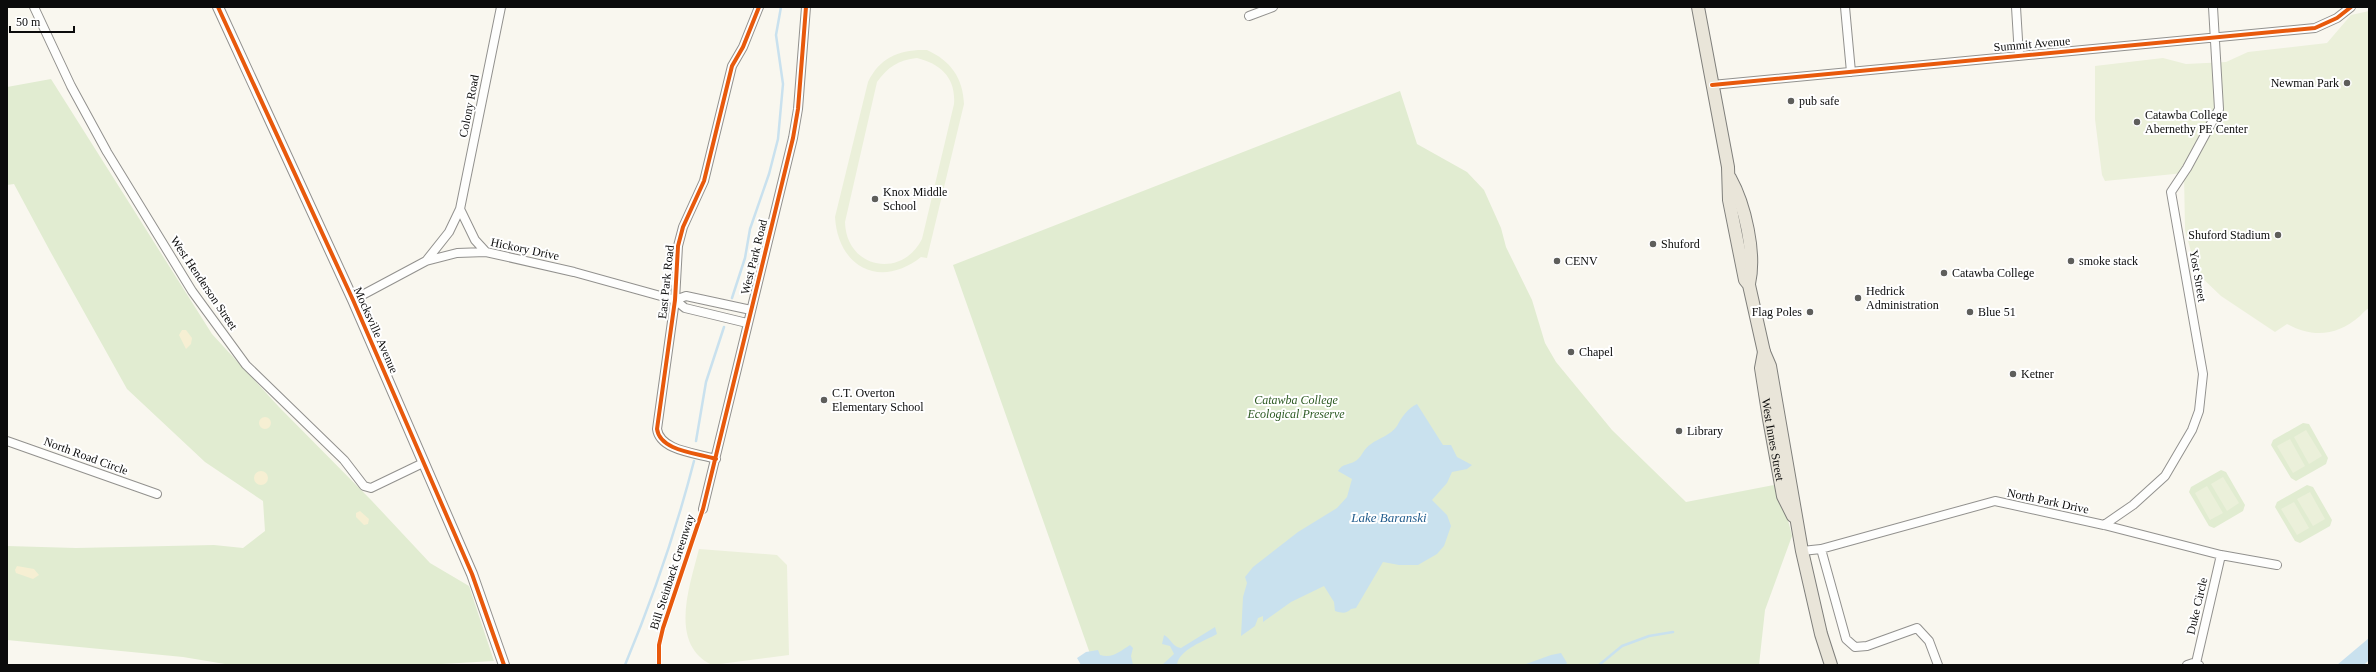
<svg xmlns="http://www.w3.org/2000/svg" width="2376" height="672" font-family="Georgia,serif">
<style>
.green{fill:#e1ecd1}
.sand{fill:#f6efd3}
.pitch{fill:#ebf0da;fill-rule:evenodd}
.water{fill:#c9e1ee}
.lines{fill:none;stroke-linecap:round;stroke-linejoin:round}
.stream{stroke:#c9e1ee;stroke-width:2.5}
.minor-casing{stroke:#92918e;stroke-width:10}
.tertiary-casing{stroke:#92918e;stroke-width:12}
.primary-casing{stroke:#7f7f7b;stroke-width:14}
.minor{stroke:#fefefd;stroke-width:8}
.tertiary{stroke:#fefefd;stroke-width:10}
.primary{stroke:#e9e5d9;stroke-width:12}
.cycleway-casing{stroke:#fff;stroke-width:6}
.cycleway{stroke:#e8590c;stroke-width:4}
.poi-dot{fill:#5e5e5b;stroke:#fff;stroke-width:1.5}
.labels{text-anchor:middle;stroke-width:4;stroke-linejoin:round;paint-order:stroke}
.street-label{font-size:12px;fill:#0b0b0b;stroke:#fff}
.poi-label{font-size:12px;fill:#0b0b0b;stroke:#fff;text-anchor:start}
.park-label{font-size:12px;font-style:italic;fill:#2d5a23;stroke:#fff}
.water-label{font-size:13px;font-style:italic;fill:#235d8d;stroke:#fff}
</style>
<rect width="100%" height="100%" fill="#f9f7ef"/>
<path class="green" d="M51,79L212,334L279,407L372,501L430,563L469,586L494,661L424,665H231L183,657L7,640V546L76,548L214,545L243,548L265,531L263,501L205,462L127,389L50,251L14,184L7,185V87Z
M1400,91L1417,144L1467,172L1484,190L1501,228L1506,247L1532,300L1545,343L1556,362L1612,430L1686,502L1779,484L1792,536L1765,610L1759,665H1094L953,265Z
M2303,423L2309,424L2328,458L2326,464L2296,481L2291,478L2271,445L2273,440Z
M2221,470L2226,472L2245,505L2243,511L2214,528L2209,526L2189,492L2191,487Z
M2307,485L2313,487L2332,520L2330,526L2300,543L2295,541L2275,507L2277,502Z"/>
<path class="sand" d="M182,330H186L192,338L191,344L186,349L179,335Z
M259 423a6 6 0 1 1 12 0a6 6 0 1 1-12 0Z
M254 478a7 7 0 1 1 14 0a7 7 0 1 1-14 0Z
M360,511L369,519L368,524L364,525L356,517V513Z
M17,566L34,569L39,575L33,579L16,573L15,570Z"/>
<path class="pitch" d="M2369,11V308C2365,310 2363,313 2360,316C2337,336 2313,338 2287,324L2275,332L2221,296L2197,273L2185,230L2184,173L2105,181L2102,175L2095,119V66L2163,58L2186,64L2226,62L2248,52L2327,43L2351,15Z
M927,50C951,61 963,78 964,104L927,258L921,257C881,289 838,268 835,217L868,82C880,57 900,49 927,50ZM917,58C941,64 956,78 954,104L922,239C901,280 846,268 845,222L877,82C888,67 898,60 917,58Z
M2306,430L2322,456L2309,464L2294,437Z
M2290,439L2305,466L2293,473L2277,446Z
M2223,477L2239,503L2227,511L2211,484Z
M2207,486L2223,513L2210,520L2195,493Z
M2310,492L2325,519L2313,526L2297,499Z
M2294,502L2309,528L2297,535L2281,509Z
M699,549L777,555L787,565L789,655L712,665C668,644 690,585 699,549Z"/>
<path class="water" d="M1417,404L1443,445H1451L1457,457L1472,465L1467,469L1452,472L1447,483L1432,500L1447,515L1451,526L1444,546L1437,554L1418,565H1399L1383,562L1356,608L1351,609C1346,614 1342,613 1335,611L1334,602L1324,586L1291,602L1263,622V616L1258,618L1255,626L1241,636L1243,597L1247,583L1245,577L1253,567L1298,532L1337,508L1347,497L1352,479L1338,471C1342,463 1351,465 1357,460C1362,456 1364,448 1371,444C1379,438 1391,435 1397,426C1401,418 1408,408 1417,404Z
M1215,627L1217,634C1205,641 1179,649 1177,665H1162L1174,654L1170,646L1162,644L1164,635C1171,638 1172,647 1181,648Z
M2369,638V660L2364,665H2337Z
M1130,645L1133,648L1131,656L1133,665H1081L1077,658L1086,652L1098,650L1100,655C1113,659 1120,651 1130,645Z
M1561,653L1567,663L1565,665H1523L1551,655Z"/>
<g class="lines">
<path class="stream" d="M732,298L745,258L750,229L769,174L778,139L783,84L776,35L781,7
M696,441L706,382L724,327
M625,665C653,598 676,531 694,461
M1599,665L1622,646L1649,636L1673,632"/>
<g class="minor-casing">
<path id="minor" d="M34,7L71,86L107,152L192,291L246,365L344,460L364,486L371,488L423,463
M1845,7L1851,72
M2016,7L2019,56
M1249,16L1273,7
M1712,85L2315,28L2337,18L2351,7
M460,209L475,240L486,252
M426,261L449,232L460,209L501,7
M353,300L426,261L457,253L486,252L574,272L675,300
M747,323L685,308L675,300L686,296L751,310
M7,441L157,494
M716,459C697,453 660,451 657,429L675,300L678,246L683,227L704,181L732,66L743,47L759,7
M703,509L793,138L798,109L806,7
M2104,525L2133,505L2165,476L2192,430L2199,411L2203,374L2171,192L2187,168L2219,109L2213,7
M1821,549L1846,639L1855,647L1867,646L1917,628L1929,641L1938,665
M1802,551L1821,549L1995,501L2104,525L2221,555L2277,565
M2196,663L2221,555
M2187,665L2193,663L2199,665"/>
</g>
<g class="tertiary-casing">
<path id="tertiary" d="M218,7L353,300L472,574L504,665"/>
</g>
<g class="primary-casing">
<g id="primary">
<path d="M1698,7L1728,167L1729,200L1745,280L1749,285L1764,352L1770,366L1802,551L1821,634L1831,665"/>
<path d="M1730,178C1745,205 1756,253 1749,284"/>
<path id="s1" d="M1764,352L1761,368L1769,419L1783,496L1793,516"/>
</g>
</g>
<use href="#minor" class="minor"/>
<use href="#tertiary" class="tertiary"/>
<use href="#primary" class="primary"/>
<g class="cycleway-casing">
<path id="cycleway" d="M218,7L353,300L472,574L504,665
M1712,85L2315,28L2337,18L2351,7
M716,459C697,453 660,451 657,429L675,300L678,246L683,227L704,181L732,66L743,47L759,7
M659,665V645L663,628L703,509L793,138L798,109L806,7"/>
</g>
<use href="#cycleway" class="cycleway"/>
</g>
<g class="poi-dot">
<circle cx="2347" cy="83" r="4"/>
<circle cx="1791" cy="101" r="4"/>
<circle cx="2137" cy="122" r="4"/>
<circle cx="875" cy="199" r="4"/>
<circle cx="2278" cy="235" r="4"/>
<circle cx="1653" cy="244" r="4"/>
<circle cx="1557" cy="261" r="4"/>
<circle cx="2071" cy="261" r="4"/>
<circle cx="1944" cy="273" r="4"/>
<circle cx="1858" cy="298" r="4"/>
<circle cx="1810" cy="312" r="4"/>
<circle cx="1970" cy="312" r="4"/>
<circle cx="1571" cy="352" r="4"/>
<circle cx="2013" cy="374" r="4"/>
<circle cx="824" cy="400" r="4"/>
<circle cx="1679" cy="431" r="4"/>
</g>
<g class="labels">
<g class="street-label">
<text transform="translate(2032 44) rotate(-5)" y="4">Summit Avenue</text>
<text transform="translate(469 106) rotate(-79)" y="4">Colony Road</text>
<text transform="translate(525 249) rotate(12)" y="4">Hickory Drive</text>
<text transform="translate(754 257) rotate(-76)" y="4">West Park Road</text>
<text transform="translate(2198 276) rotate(80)" y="4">Yost Street</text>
<text transform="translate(666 282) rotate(-84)" y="4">East Park Road</text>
<text transform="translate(204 283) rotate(56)" y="4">West Henderson Street</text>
<text transform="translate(376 330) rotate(66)" y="4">Mocksville Avenue</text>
<text dy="4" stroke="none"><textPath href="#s1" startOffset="89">West Innes Street</textPath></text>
<text transform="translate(86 456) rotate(20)" y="4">North Road Circle</text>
<text transform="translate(2048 501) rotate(12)" y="4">North Park Drive</text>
<text transform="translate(672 572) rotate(-72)" y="4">Bill Steinback Greenway</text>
<text transform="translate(2197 606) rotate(-77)" y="4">Duke Circle</text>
</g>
<g class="poi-label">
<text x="2339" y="87" text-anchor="end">Newman Park</text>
<text x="1799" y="105">pub safe</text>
<text x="2145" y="119">Catawba College<tspan x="2145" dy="14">Abernethy PE Center</tspan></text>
<text x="883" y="196">Knox Middle<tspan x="883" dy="14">School</tspan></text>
<text x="2270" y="239" text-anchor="end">Shuford Stadium</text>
<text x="1661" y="248">Shuford</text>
<text x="1565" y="265">CENV</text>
<text x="2079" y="265">smoke stack</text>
<text x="1952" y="277">Catawba College</text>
<text x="1866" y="295">Hedrick<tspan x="1866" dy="14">Administration</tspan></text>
<text x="1802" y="316" text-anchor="end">Flag Poles</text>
<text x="1978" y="316">Blue 51</text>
<text x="1579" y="356">Chapel</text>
<text x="2021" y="378">Ketner</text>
<text x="832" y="397">C.T. Overton<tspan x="832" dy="14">Elementary School</tspan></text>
<text x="1687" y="435">Library</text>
</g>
<g class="park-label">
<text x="1296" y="404">Catawba College<tspan x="1296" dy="14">Ecological Preserve</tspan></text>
</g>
<g class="water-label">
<text x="1389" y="522">Lake Baranski</text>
</g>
</g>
<rect width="2376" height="672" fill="none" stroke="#0b0b0b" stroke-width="16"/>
<path d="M10 26v6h64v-6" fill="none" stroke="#0b0b0b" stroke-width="2"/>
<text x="16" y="26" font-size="12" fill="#0b0b0b" stroke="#ffffff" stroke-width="3" paint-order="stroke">50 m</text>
</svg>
